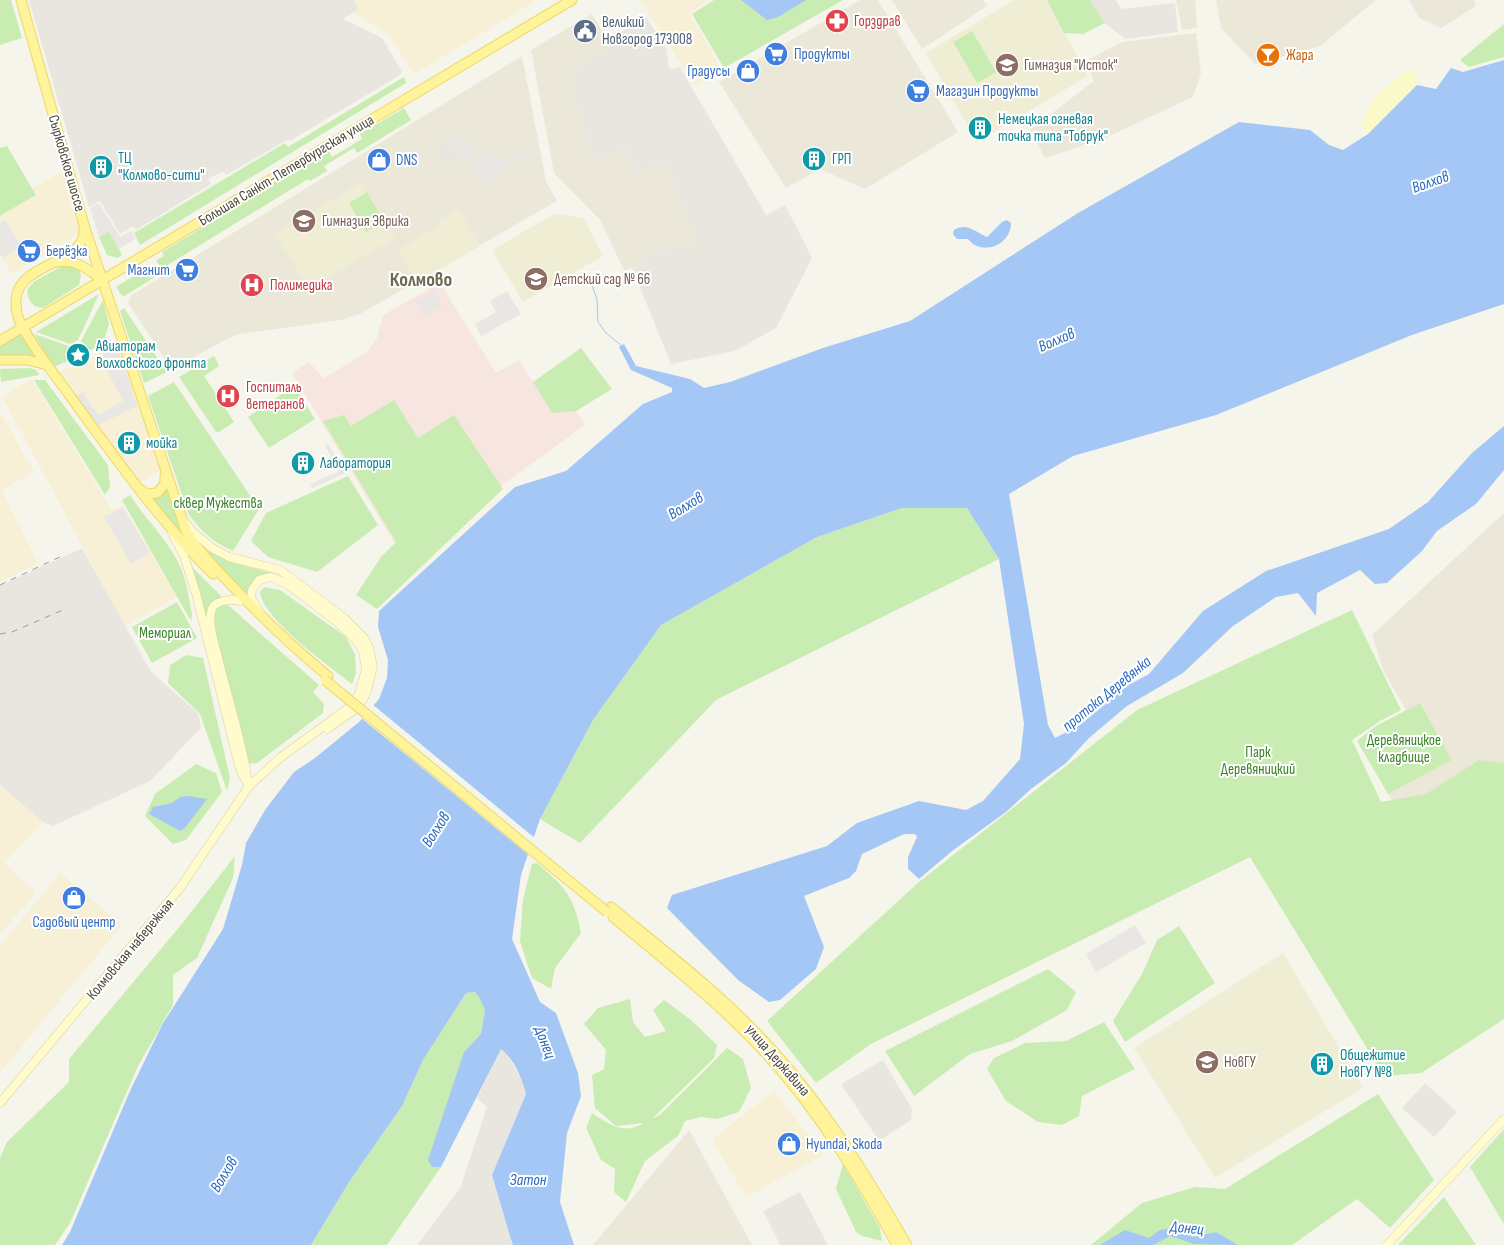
<svg xmlns="http://www.w3.org/2000/svg" width="1504" height="1245" font-family="'Sofia Sans Condensed',sans-serif">
<style>
.residential{fill:#ebe8d9}
.commercial{fill:#f8f0d6}
.industrial{fill:#e9e6df}
.education{fill:#f0edd5}
.medical{fill:#f7e6df}
.green{fill:#c9ecb2}
.sand{fill:#fbf9c7}
.parking{fill:#e8e7e3}
.water{fill:#a5c7f5}
.pier{fill:#f6f5eb}
.lines{fill:none;stroke-linecap:round;stroke-linejoin:round}
.stream{stroke:#a5c7f5;stroke-width:1}
.secondary-casing{stroke:#d9d299;stroke-width:9}
.primary-casing{stroke:#ebd964;stroke-width:11}
.secondary{stroke:#fffbcd;stroke-width:8}
.primary{stroke:#fff39c;stroke-width:9}
.rail{stroke:#9a9a9a;stroke-width:1;stroke-dasharray:6 6;stroke-linecap:butt}
.primary-bridge-casing{stroke:#ebd964;stroke-width:11;stroke-linecap:butt}
.primary-bridge{stroke:#fff39c;stroke-width:9}
.labels{text-anchor:middle;stroke-width:4;stroke-linejoin:round;paint-order:stroke}
.health-label{font-size:15px;fill:#be3a42;stroke:#fff;text-anchor:start}
.service-label{font-size:15px;fill:#4e5e75;stroke:#fff;text-anchor:start}
.shop-label{font-size:15px;fill:#366cbe;stroke:#fff;text-anchor:start}
.food-label{font-size:15px;fill:#c56008;stroke:#fff;text-anchor:start}
.education-label{font-size:15px;fill:#785e54;stroke:#fff;text-anchor:start}
.culture-label{font-size:15px;fill:#0d838f;stroke:#fff;text-anchor:start}
.street-label{font-size:15px;fill:#4c4738;stroke:#fff}
.park-label{font-size:15px;fill:#3a8226;stroke:#fff}
.water-label{font-size:16px;font-style:italic;fill:#2967c0;stroke:#fff}
.district-label{font-size:20px;font-weight:bold;fill:#6f674f;stroke:#fff}
</style>
<rect width="100%" height="100%" fill="#f6f5eb"/>
<path class="residential" d="M860,0H878L958,132L865,189L820,169L786,188L719,82Z
M892,0H983L987,6L922,49Z
M1176,0H1195L1197,28L1182,30Z
M1216,0H1376L1320,46L1255,64L1221,28Z
M1409,0H1474L1476,6L1441,28L1419,18Z
M592,14L612,47L595,158L625,148L636,172L666,162L699,247L654,252L632,268L624,270L600,220L554,173L531,50Z
M1196,33L1201,73L1193,97L1105,138L1045,158L1030,130L1094,81L1086,61L1122,42Z
M522,56L546,181L557,201L360,314L341,320L239,334L223,341L172,370L128,303L132,295Z
M1504,513V769L1401,813L1388,794L1452,760L1420,703L1406,710L1384,672L1372,635Z
M689,1130L752,1245H593Z"/>
<path class="commercial" d="M342,0H534V2L414,74L388,34L349,10Z
M640,0H708L690,14L723,71L695,86Z
M66,170L82,225L81,232L12,274L0,255V216L35,195L31,189Z
M119,341L161,471L137,484L58,374L67,368L87,363L99,352Z
M32,379L112,511L123,505L177,597L125,626L2,396Z
M0,412L34,472L2,490L38,563L0,582Z
M0,785L43,822L5,863L36,893L0,934Z
M60,873L122,925L0,1073V946Z
M774,1091L824,1155L746,1197L712,1139Z"/>
<path class="industrial" d="M29,0H355L358,9L343,19L382,38L402,72L397,77L290,141L289,139L226,175L223,171L208,179L211,184L136,230L133,226L120,234L100,201L89,207Z
M1090,0H1116L1121,9L1175,3L1178,32L1125,39L1105,23Z
M646,17L667,50L669,69L680,67L766,215L785,205L812,258L776,328L735,351L671,364L632,268L654,251L698,247L666,162L636,172L625,148L595,159L575,100L574,70L612,47L608,40Z
M448,141L457,158L444,165L435,148Z
M82,548L151,672L198,713L201,728L150,781L53,826L43,822L0,785V586Z
M501,1048L507,1054L523,1082L526,1094L492,1175L513,1245H417L460,1188L487,1107L477,1098Z
M883,1060L912,1109L911,1120L879,1141L841,1084Z
M1425,1083L1457,1112L1434,1137L1402,1108Z
M800,1192L828,1245H780L763,1211Z"/>
<path class="education" d="M1014,0H1047L1088,76L977,142L926,53Z
M362,182L395,238L309,289L275,234Z
M459,209L480,246L417,283L398,250L440,225L438,221Z
M554,214L584,218L603,256L523,302L492,250Z
M1283,953L1363,1088L1215,1178L1134,1048Z"/>
<path class="medical" d="M440,283L496,373L519,360L552,412L576,411L585,425L403,557L292,373L309,362L324,378L367,352L377,338L383,315Z"/>
<path class="green" d="M0,0H11L22,38L0,45Z
M714,0H843L724,68L692,14Z
M1047,0H1090L1105,23L1083,34L1064,33Z
M1504,24V57L1469,67L1460,60Z
M972,31L996,72L977,83L953,42Z
M404,77L406,83L140,245L134,233L285,143L288,147Z
M404,108L411,120L357,153L354,148L324,166L327,171L310,181L308,179L161,269L156,260L164,256L162,252L329,151L332,157L362,139L360,134Z
M7,146L36,195L0,216V148Z
M367,192L384,221L366,232L349,203Z
M109,231L122,255L117,258L107,255L99,237Z
M66,264L79,268L81,275L79,285L43,308C32,308 26,299 28,288L35,281Z
M152,265L158,275L123,297L116,287Z
M99,294L78,340L70,344L36,332Z
M103,300L109,324L102,345L88,351L87,346L81,341Z
M124,308L167,372L144,383L120,311Z
M21,332L38,357L0,356V345Z
M34,334L69,346L67,354L72,359L54,367Z
M581,348L612,389L576,411L552,413L533,382Z
M214,356L219,366L204,376L234,422L219,432H216L179,377Z
M29,368L36,370L39,375L1,382L0,369Z
M34,380H45L108,465L110,487L105,495Z
M174,382L259,509L233,551C213,542 202,532 189,515L148,396Z
M294,386L315,419L269,448L248,417Z
M394,400L418,438L454,415L503,489L377,609L356,595L381,557L396,542L323,421L344,415L351,426Z
M348,476L378,525L317,572L268,557L251,541L266,513Z
M167,489L184,537L149,498L158,497Z
M130,495C146,520 169,541 181,568C187,582 189,599 192,614L191,621L122,500Z
M902,508H967L999,559L716,700L580,843L540,819L593,720L661,625L817,537Z
M206,550L233,563L277,574C260,576 253,580 247,596Z
M189,564L223,598L209,608L205,619Z
M264,587L280,590L346,637L355,654L356,673L352,684C330,667 262,618 260,592Z
M177,602L197,638L152,663L132,627Z
M223,604L229,606L319,685L313,692L324,704L323,713L257,763L248,764L216,638L213,619L214,611Z
M1352,610L1401,710L1380,721L1352,740L1381,802L1426,794L1479,760L1504,763V1019L1421,1073L1384,1076L1250,857L871,1044L816,1083L767,1021L919,882L1137,710Z
M186,655L203,658L230,778L227,791L200,714L168,683L170,665Z
M1420,703L1452,760L1388,794L1357,741L1376,726Z
M196,764L216,773L222,792L186,840L173,844L145,816L155,794Z
M235,856L233,878L197,958L173,975V1005L138,1066L70,1223L55,1245H0V1158L7,1142L69,1082V1059L181,925Z
M537,863C565,887 574,896 581,933L555,968L551,989L532,978L520,941L523,899L532,864Z
M1179,926L1215,983L1125,1042L1113,1021L1142,974L1157,940Z
M1048,969L1076,992L1067,1010L1012,1041L970,1054L914,1096L885,1051Z
M475,992L479,996L485,1010L481,1034L464,1052L432,1167H441L387,1245H311L349,1182L402,1106L423,1060L466,993Z
M630,999L633,1022L645,1037L666,1031L653,1010L664,1000L691,1020L717,1045L714,1058L652,1119L661,1114L727,1048L743,1059L751,1088L739,1112L717,1119L701,1117L685,1121L678,1136L645,1161L626,1202L614,1192L615,1169L601,1160L586,1128L592,1113C610,1125 624,1135 644,1123L616,1126L595,1108L592,1075L604,1069L606,1050L584,1024L598,1008Z
M1104,1022L1135,1069L1082,1096L1079,1116L1062,1125L1038,1122L1006,1101L987,1069L994,1058L1025,1043L1066,1041Z
M1378,1094L1434,1180L1390,1228L1357,1199L1292,1245H1091L1142,1203L1195,1187L1225,1189Z
M1504,1129V1224L1470,1167Z
M843,1164L880,1228L882,1241L862,1236L856,1232L836,1189Z
M1444,1197L1476,1245H1398Z"/>
<path class="sand" d="M1416,70L1417,85L1368,134L1361,124L1372,101L1405,71Z"/>
<path class="parking" d="M461,138L484,151L463,162L450,140Z
M531,148L533,152L484,182L472,161L488,152L507,163Z
M99,203L120,237L131,231L136,239L119,249L109,231L99,237L90,208Z
M5,220L21,247L3,258L0,254V223Z
M434,291L442,306L424,316L415,301Z
M507,291L521,314L481,336L475,324L496,312L490,301Z
M117,344L137,406L97,426L76,396L83,392L98,415L123,401L106,369L108,365L102,352Z
M328,444L346,473L312,488L310,484L340,471L325,446Z
M123,507L150,553L131,564L104,517Z
M1135,925L1146,943L1096,972L1086,954Z"/>
<path class="water" d="M741,0H806L778,17L767,20Z
M1504,60V304L1412,335L1216,415L1073,456L1009,494L1048,725L1055,738L1080,725L1127,686L1149,674L1203,611L1266,571L1389,529L1428,502L1472,453L1504,426V470L1476,504L1437,531L1422,551L1387,583L1375,584L1360,570L1317,593L1316,616L1298,593L1276,597L1233,626L1183,673L1127,706L1089,738L1066,763L1031,789L1006,812L952,851L919,879L908,869V857L917,837L915,834H904L862,854L856,871L849,878L804,896L824,947L816,969L780,1000L769,1002L738,980L667,908L672,895L827,846L857,823L919,801L966,810L983,801L1020,759L1024,724L999,559L967,508H902L817,537L661,625L593,720L540,819L521,875L512,939L540,1002L556,1013L578,1073L581,1096L567,1133L560,1202L574,1245H513L510,1236L492,1175L526,1094C522,1078 514,1059 501,1049L441,1167H432L428,1160L464,1052L481,1034L485,1010L479,997L475,992L466,993L423,1060L402,1106L349,1182L311,1245H62L70,1232L130,1091L162,1025L223,929L242,865L246,843L265,810L294,772L315,758L359,722L379,699L387,678L388,660L378,627L379,611L515,487L566,471L643,404L672,392V388L631,370L619,347L624,344L636,366L690,379L704,388L730,382L823,348L910,321L1078,213L1239,122L1310,130L1329,145L1343,150L1368,134L1417,85L1436,89L1451,68L1463,72Z
M1007,220L1011,223C1011,245 982,257 968,239H957L953,234L954,230C966,222 976,232 987,237L1002,222Z
M188,796L207,799L185,828L180,831L149,814L153,807L172,803L180,797Z
M1171,1228L1193,1237L1216,1232L1238,1245L1194,1244L1170,1236L1153,1245H1100L1125,1230L1149,1238L1160,1230Z"/>
<path class="pier" d="M372,704L536,839L530,856L360,717Z"/>
<g class="lines">
<path class="stream" d="M588,274L597,299L598,322L606,333L622,346"/>
<g class="secondary-casing">
<path id="secondary" d="M183,520L193,532L212,548L229,557L280,570L344,618L364,638L369,647L373,667L366,694L357,708L327,729
M172,533L184,556L196,593L236,754L241,772L249,786
M240,601C230,599 213,600 211,612C208,628 216,647 219,662C229,702 242,741 248,782
M0,1103L180,888L249,786L281,757L350,707L359,694L366,669L363,651L356,640L336,621L287,584L271,577L259,580L252,590L251,598L259,611
M1387,1245L1504,1119"/>
</g>
<g class="primary-casing">
<path id="primary" d="M21,0L84,225L186,531C200,554 220,573 238,592C267,622 296,650 328,676
M84,230C86,262 24,263 17,294C15,302 16,310 18,317C26,339 56,376 70,396C115,458 159,520 213,574
M58,262C75,258 88,270 102,279
M0,341L572,0
M0,360H28L47,365
M140,489L147,494L157,493L165,484V476
M611,907C663,950 717,991 763,1040C820,1100 865,1173 907,1245
M613,917C667,962 722,1005 769,1057C820,1113 860,1179 897,1245"/>
</g>
<use href="#secondary" class="secondary"/>
<use href="#primary" class="primary"/>
<path class="rail" d="M0,585L64,555
M0,634L12,632L65,609"/>
<g class="primary-bridge-casing">
<path id="primary-bridge" d="M325,680L607,912"/>
</g>
<use href="#primary-bridge" class="primary-bridge"/>
</g>
<defs>
<g id="pharmacy-disc" transform="scale(1.25)"><circle r="9.5" fill="#e0444e" stroke="#fff"/><path d="M-2-6h4v4h4v4h-4v4h-4v-4h-4v-4h4Z" fill="#fff"/></g>
<g id="civic-disc" transform="scale(1.25)"><circle r="9.5" fill="#5c6f8a" stroke="#fff"/><path d="M-.6-6.5H3V-4.5H.6V-3L4-1V1h2V6H-6V1h2V-1L-.6-3ZM-1.2 2.5V6h2.4V2.5Z" fill="#fff"/></g>
<g id="supermarket-disc" transform="scale(1.25)"><circle r="9.5" fill="#3f7fe0" stroke="#fff"/><path d="M-6-5.5h2.5l.6 2H6L4.5 2H-2.5L-4.4-4H-6ZM-1.5 3.2a1.3 1.3 0 1 0 .1 0ZM3 3.2a1.3 1.3 0 1 0 .1 0Z" fill="#fff"/></g>
<g id="bar-disc" transform="scale(1.25)"><circle r="9.5" fill="#e8710a" stroke="#fff"/><path d="M-6-5H6L.8 .8V4.5H3.5V6h-7V4.5H-.8V.8Z" fill="#fff"/></g>
<g id="school-disc" transform="scale(1.25)"><circle r="9.5" fill="#8d6e63" stroke="#fff"/><path d="M0-5L7-2L0 1L-7-2ZM-4 1L0 2.5L4 1V4Q0 6-4 4Z" fill="#fff"/></g>
<g id="shop-disc" transform="scale(1.25)"><circle r="9.5" fill="#3f7fe0" stroke="#fff"/><path d="M-5-2.5h2.3a2.7 3.5 0 0 1 5.4 0H5L5.5 6h-11ZM-1.5-2.5h3a1.5 2.3 0 0 0-3 0Z" fill="#fff"/></g>
<g id="building-disc" transform="scale(1.25)"><circle r="9.5" fill="#0f9aa8" stroke="#fff"/><path d="M-4-6H4V6H1V3H-1V6H-4ZM-2.5-4.3h1.7v1.8h-1.7ZM.8-4.3h1.7v1.8H.8ZM-2.5-1h1.7V.8h-1.7ZM.8-1h1.7V.8H.8Z" fill="#fff"/></g>
<g id="hospital-disc" transform="scale(1.25)"><circle r="9.5" fill="#e0444e" stroke="#fff"/><path d="M-5-5h3v3.5h4V-5h3V5h-3V1.5h-4V5h-3Z" fill="#fff"/></g>
<g id="sight-disc" transform="scale(1.25)"><circle r="9.5" fill="#0f9aa8" stroke="#fff"/><path d="M0-6L1.8-2.2L6-1.7L2.9 1.2L3.7 5.4L0 3.3L-3.7 5.4L-2.9 1.2L-6-1.7L-1.8-2.2Z" fill="#fff"/></g>
<g id="university-disc" transform="scale(1.25)"><circle r="9.5" fill="#8d6e63" stroke="#fff"/><path d="M0-5L7-2L0 1L-7-2ZM-4 1L0 2.5L4 1V4Q0 6-4 4Z" fill="#fff"/></g>
</defs>
<g fill-rule="evenodd">
<use href="#pharmacy-disc" x="837" y="21"/>
<use href="#civic-disc" x="585" y="31"/>
<use href="#supermarket-disc" x="776" y="54"/>
<use href="#bar-disc" x="1268" y="55"/>
<use href="#school-disc" x="1007" y="65"/>
<use href="#shop-disc" x="748" y="71"/>
<use href="#supermarket-disc" x="918" y="91"/>
<use href="#building-disc" x="980" y="128"/>
<use href="#building-disc" x="814" y="159"/>
<use href="#shop-disc" x="379" y="160"/>
<use href="#building-disc" x="101" y="167"/>
<use href="#school-disc" x="304" y="221"/>
<use href="#supermarket-disc" x="29" y="251"/>
<use href="#supermarket-disc" x="187" y="270"/>
<use href="#school-disc" x="536" y="279"/>
<use href="#hospital-disc" x="252" y="285"/>
<use href="#sight-disc" x="78" y="355"/>
<use href="#hospital-disc" x="228" y="396"/>
<use href="#building-disc" x="129" y="443"/>
<use href="#building-disc" x="303" y="463"/>
<use href="#shop-disc" x="74" y="898"/>
<use href="#university-disc" x="1207" y="1062"/>
<use href="#building-disc" x="1322" y="1064"/>
<use href="#shop-disc" x="789" y="1144"/>
</g>
<g class="labels">
<g class="health-label">
<text x="854" y="26">Горздрав</text>
<text x="270" y="290">Полимедика</text>
<text x="246" y="392">Госпиталь<tspan x="246" dy="17">ветеранов</tspan></text>
</g>
<g class="service-label">
<text x="602" y="27">Великий<tspan x="602" dy="17">Новгород 173008</tspan></text>
</g>
<g class="shop-label">
<text x="794" y="59">Продукты</text>
<text x="730" y="76" text-anchor="end">Градусы</text>
<text x="936" y="96">Магазин Продукты</text>
<text x="396" y="165">DNS</text>
<text x="46" y="256">Берёзка</text>
<text x="170" y="275" text-anchor="end">Магнит</text>
<text x="74" y="927" text-anchor="middle">Садовый центр</text>
<text x="806" y="1149">Hyundai, Skoda</text>
</g>
<g class="food-label">
<text x="1286" y="60">Жара</text>
</g>
<g class="education-label">
<text x="1024" y="70">Гимназия "Исток"</text>
<text x="322" y="226">Гимназия Эврика</text>
<text x="554" y="284">Детский сад № 66</text>
<text x="1224" y="1067">НовГУ</text>
</g>
<g class="culture-label">
<text x="998" y="124">Немецкая огневая<tspan x="998" dy="17">точка типа "Тобрук"</tspan></text>
<text x="118" y="163">ТЦ<tspan x="118" dy="17">"Колмово-сити"</tspan></text>
<text x="832" y="164">ГРП</text>
<text x="96" y="351">Авиаторам<tspan x="96" dy="17">Волховского фронта</tspan></text>
<text x="146" y="448">мойка</text>
<text x="320" y="468">Лаборатория</text>
<text x="1340" y="1060">Общежитие<tspan x="1340" dy="17">НовГУ №8</tspan></text>
</g>
<g class="street-label">
<text transform="translate(67 163) rotate(74)" y="5">Сырковское шоссе</text>
<text transform="translate(286 170) rotate(-31)" y="5">Большая Санкт-Петербургская улица</text>
<text transform="translate(130 949) rotate(-50)" y="5">Колмовская набережная</text>
<text transform="translate(778 1060) rotate(49)" y="5">улица Державина</text>
</g>
<g class="park-label">
<text x="218" y="508">сквер Мужества</text>
<text x="165" y="638">Мемориал</text>
<text x="1404" y="745">Деревяницкое<tspan x="1404" dy="17">кладбище</tspan></text>
<text x="1258" y="757">Парк<tspan x="1258" dy="17">Деревяницкий</tspan></text>
</g>
<g class="water-label">
<text transform="translate(1430 181) rotate(-20)" y="6">Волхов</text>
<text transform="translate(1056 339) rotate(-23)" y="6">Волхов</text>
<text transform="translate(685 505) rotate(-31)" y="6">Волхов</text>
<text transform="translate(1106 693) rotate(-39)" y="6">протока Деревянка</text>
<text transform="translate(435 829) rotate(-57)" y="6">Волхов</text>
<text transform="translate(546 1042) rotate(69)" y="6">Донец</text>
<text transform="translate(223 1174) rotate(-59)" y="6">Волхов</text>
<text x="528" y="1185">Затон</text>
<text transform="translate(1187 1227) rotate(6)" y="6">Донец</text>
</g>
<g class="district-label">
<text x="421" y="286">Колмово</text>
</g>
</g>
</svg>
